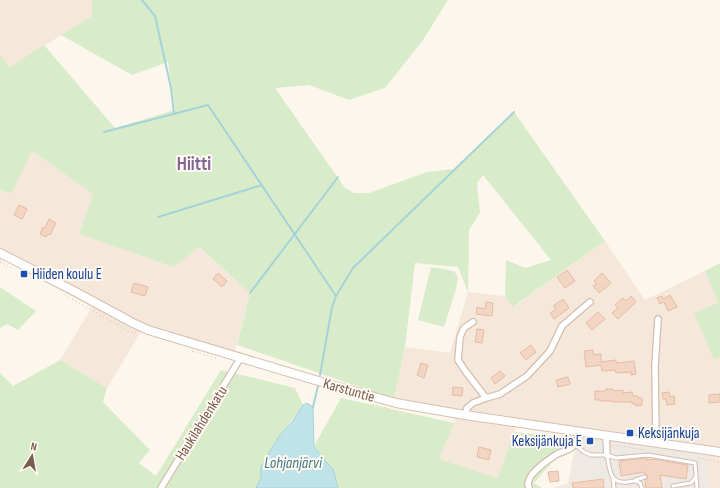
<svg xmlns="http://www.w3.org/2000/svg" width="720" height="488" font-family="'Sofia Sans Condensed',sans-serif">
<style>
.residential{fill:#f5e8da}
.industrial{fill:#efe9e4}
.green{fill:#d8ecc9}
.water{fill:#bfe3e8;stroke:#a5d3da}
.lines{fill:none;stroke-linecap:round;stroke-linejoin:round}
.stream{stroke:#a5d3da;stroke-width:2}
.building{fill:#f3d5c3;stroke:#e6bba3}
.lane-casing{stroke:#d1beb0;stroke-width:5}
.street-casing{stroke:#d1beb0;stroke-width:8}
.secondary-casing{stroke:#d6c0b0;stroke-width:10}
.path{stroke:#d9b8a5;stroke-width:1;stroke-dasharray:1 3;stroke-linecap:butt}
.lane{stroke:#fff;stroke-width:3}
.street{stroke:#fff;stroke-width:5.5}
.secondary{stroke:#fff;stroke-width:8}
.transit-dot{fill:#1a4fb4;stroke:#fffaf3;stroke-width:1.5}
.labels{text-anchor:middle;stroke-width:4;stroke-linejoin:round;paint-order:stroke}
.transit-label{font-size:15px;fill:#164399;stroke:#fffaf3;text-anchor:start}
.street-label{font-size:15px;fill:#7a5c4d;stroke:#fffaf3}
.water-label{font-size:16px;font-style:italic;fill:#437c86;stroke:#fffaf3}
.district-label{font-size:19px;font-weight:bold;fill:#846695;stroke:#fffaf3}
</style>
<rect width="100%" height="100%" fill="#fdf6ec"/>
<path class="residential" d="M0,0H92V16L10,67L0,54Z
M32,151L93,194L79,234L198,247L250,293L233,359L142,330L107,388L60,360L92,307L2,259L0,262V189L11,194Z
M605,241L645,300L705,271L718,303L714,360L720,358V488H708L706,450L518,423L498,478L439,459L454,423L456,414L394,399L405,347L450,353L468,292L505,296L514,307Z"/>
<path class="industrial" d="M583,432L706,450L708,488H554L568,483L577,439Z"/>
<path class="green" d="M92,0H448L423,40L385,88L349,100L309,85L275,88L345,188L354,193H369L427,172L454,169L514,112L605,241L513,307L505,296L506,260L525,268L551,260L483,175L477,183L480,213L469,230L468,292L458,267L415,263L405,347L394,399L237,345L250,293L199,247L174,267L79,234L93,194L32,151L11,194L0,189V54L10,67L44,45L115,128L175,110L168,62L132,75L61,35L92,16Z
M720,263V358L714,360L694,313L718,303L705,271Z
M431,267L454,271L458,277L456,289L444,327L418,320Z
M0,287L36,311L18,330L7,324L0,328Z
M60,360L107,388L103,402L150,450L139,463L156,476L221,370L295,388L303,405C291,423 276,439 265,459C260,467 263,469 261,477C260,481 257,485 256,488H0V373L13,386Z
M341,398L454,423L439,459L498,478L514,432L564,437L568,444L534,483L542,488H338L333,469L323,459L314,446Z"/>
<path class="water" d="M307,403L313,407L314,446L323,459L333,469L338,488H256L261,478V467L265,459L280,435L293,421L303,405Z"/>
<g class="lines">
<path class="stream" d="M142,0L155,16L171,88L174,114
M104,132L208,105L336,296
M158,217L262,185
M250,293L338,177
M320,375L332,307L336,296L353,268L514,112
M313,407L318,386"/>
</g>
<path class="building" d="M19,205L27,209L22,219L14,215Z
M49,219L56,223L50,235L48,234L46,237L40,234L43,227L45,228Z
M567,270L575,281L565,288L557,277Z
M218,273L227,281L222,287L213,279Z
M602,273L611,283L599,293L593,286L597,284L594,281Z
M134,283L148,287L145,296L131,292Z
M670,295L677,307L668,311L664,302L660,304L657,298L662,296L663,299Z
M631,296L636,302L618,319L612,313L618,308L615,305L623,298L626,301Z
M563,299L569,308L554,319L550,313L556,309L553,306Z
M486,302L493,303L492,316L476,314L477,307L485,309Z
M598,312L605,319L592,330L586,323Z
M477,329L484,330L482,343L475,342Z
M531,345L536,352L526,360L520,353Z
M593,350L594,355L601,354V362L616,360V363L634,361L636,374L631,375V372L616,373L615,370L602,371L601,365L586,367L584,351Z
M421,363L428,365L424,378L417,375Z
M500,371L505,376L495,384L491,378Z
M568,377L570,384L558,387L556,380Z
M453,387L463,388L462,396L452,395Z
M606,389H613L614,391L623,390V393L632,392L633,396H638V398H642V405L636,406V404H632V402H613L612,401H600V400H595V391H606Z
M669,392L670,397L674,396L675,404L667,405L666,399H663L662,393Z
M720,394V402L709,403V395Z
M479,447L491,450L489,460L477,457Z
M647,458V460L653,459L688,465L686,479L660,475L662,488H646L645,480L647,479L648,477L647,475L644,474V472L621,476L619,461Z
M558,471L559,481L550,482L548,472Z
M603,479L604,488H573L572,483Z"/>
<g class="lines">
<g class="lane-casing">
<path id="lane" d="M577,441L578,447L584,452L591,455H607L616,458L648,455L695,463L697,488
M607,455C610,469 609,484 627,482C632,481 635,480 640,483L642,488
M613,478L614,488
M635,480L645,477
M673,486L691,483L695,478"/>
</g>
<g class="street-casing">
<path id="street" d="M473,322L464,328L460,337L458,360L466,372L486,398
M465,415L467,408L473,403L486,398L500,394L527,376L550,351L562,326L590,302
M606,435L607,455
M656,442L655,366L658,319
M161,488L241,357
M529,488C523,476 548,460 557,454C562,452 568,450 572,447C576,443 579,436 583,432"/>
</g>
<g class="secondary-casing">
<path id="secondary" d="M0,253L72,290L133,323L148,330L335,386L396,403L465,415L720,452"/>
</g>
<path class="path" d="M0,262L14,269
M65,295L129,331L136,333
M192,351L216,358
M369,403L389,409
M613,445L645,450
M698,458L720,462"/>
<use href="#lane" class="lane"/>
<use href="#street" class="street"/>
<use href="#secondary" class="secondary"/>
</g>
<g class="transit-dot">
<rect x="20" y="270" width="8" height="8" rx="2"/>
<rect x="626" y="429" width="8" height="8" rx="2"/>
<rect x="586" y="437" width="8" height="8" rx="2"/>
</g>
<g class="labels">
<g class="transit-label">
<text x="32" y="279">Hiiden koulu E</text>
<text x="638" y="438">Keksijänkuja</text>
<text x="582" y="446" text-anchor="end">Keksijänkuja E</text>
</g>
<g class="street-label">
<text transform="translate(349 390) rotate(16)" y="5">Karstuntie</text>
<text transform="translate(201 423) rotate(-58)" y="5">Haukilahdenkatu</text>
</g>
<g class="water-label">
<text x="293" y="468">Lohjanjärvi</text>
</g>
<g class="district-label">
<text x="194" y="170">Hiitti</text>
</g>
</g>
<g transform="translate(32 456) rotate(11)" stroke="#fffaf3" stroke-width="3" paint-order="stroke">
<path d="M0-3L7 15L0 10L-7 15Z" fill="#7a5c4d"/>
<text y="-6" font-size="11" font-weight="bold" text-anchor="middle" fill="#7a5c4d">N</text>
</g>
</svg>
